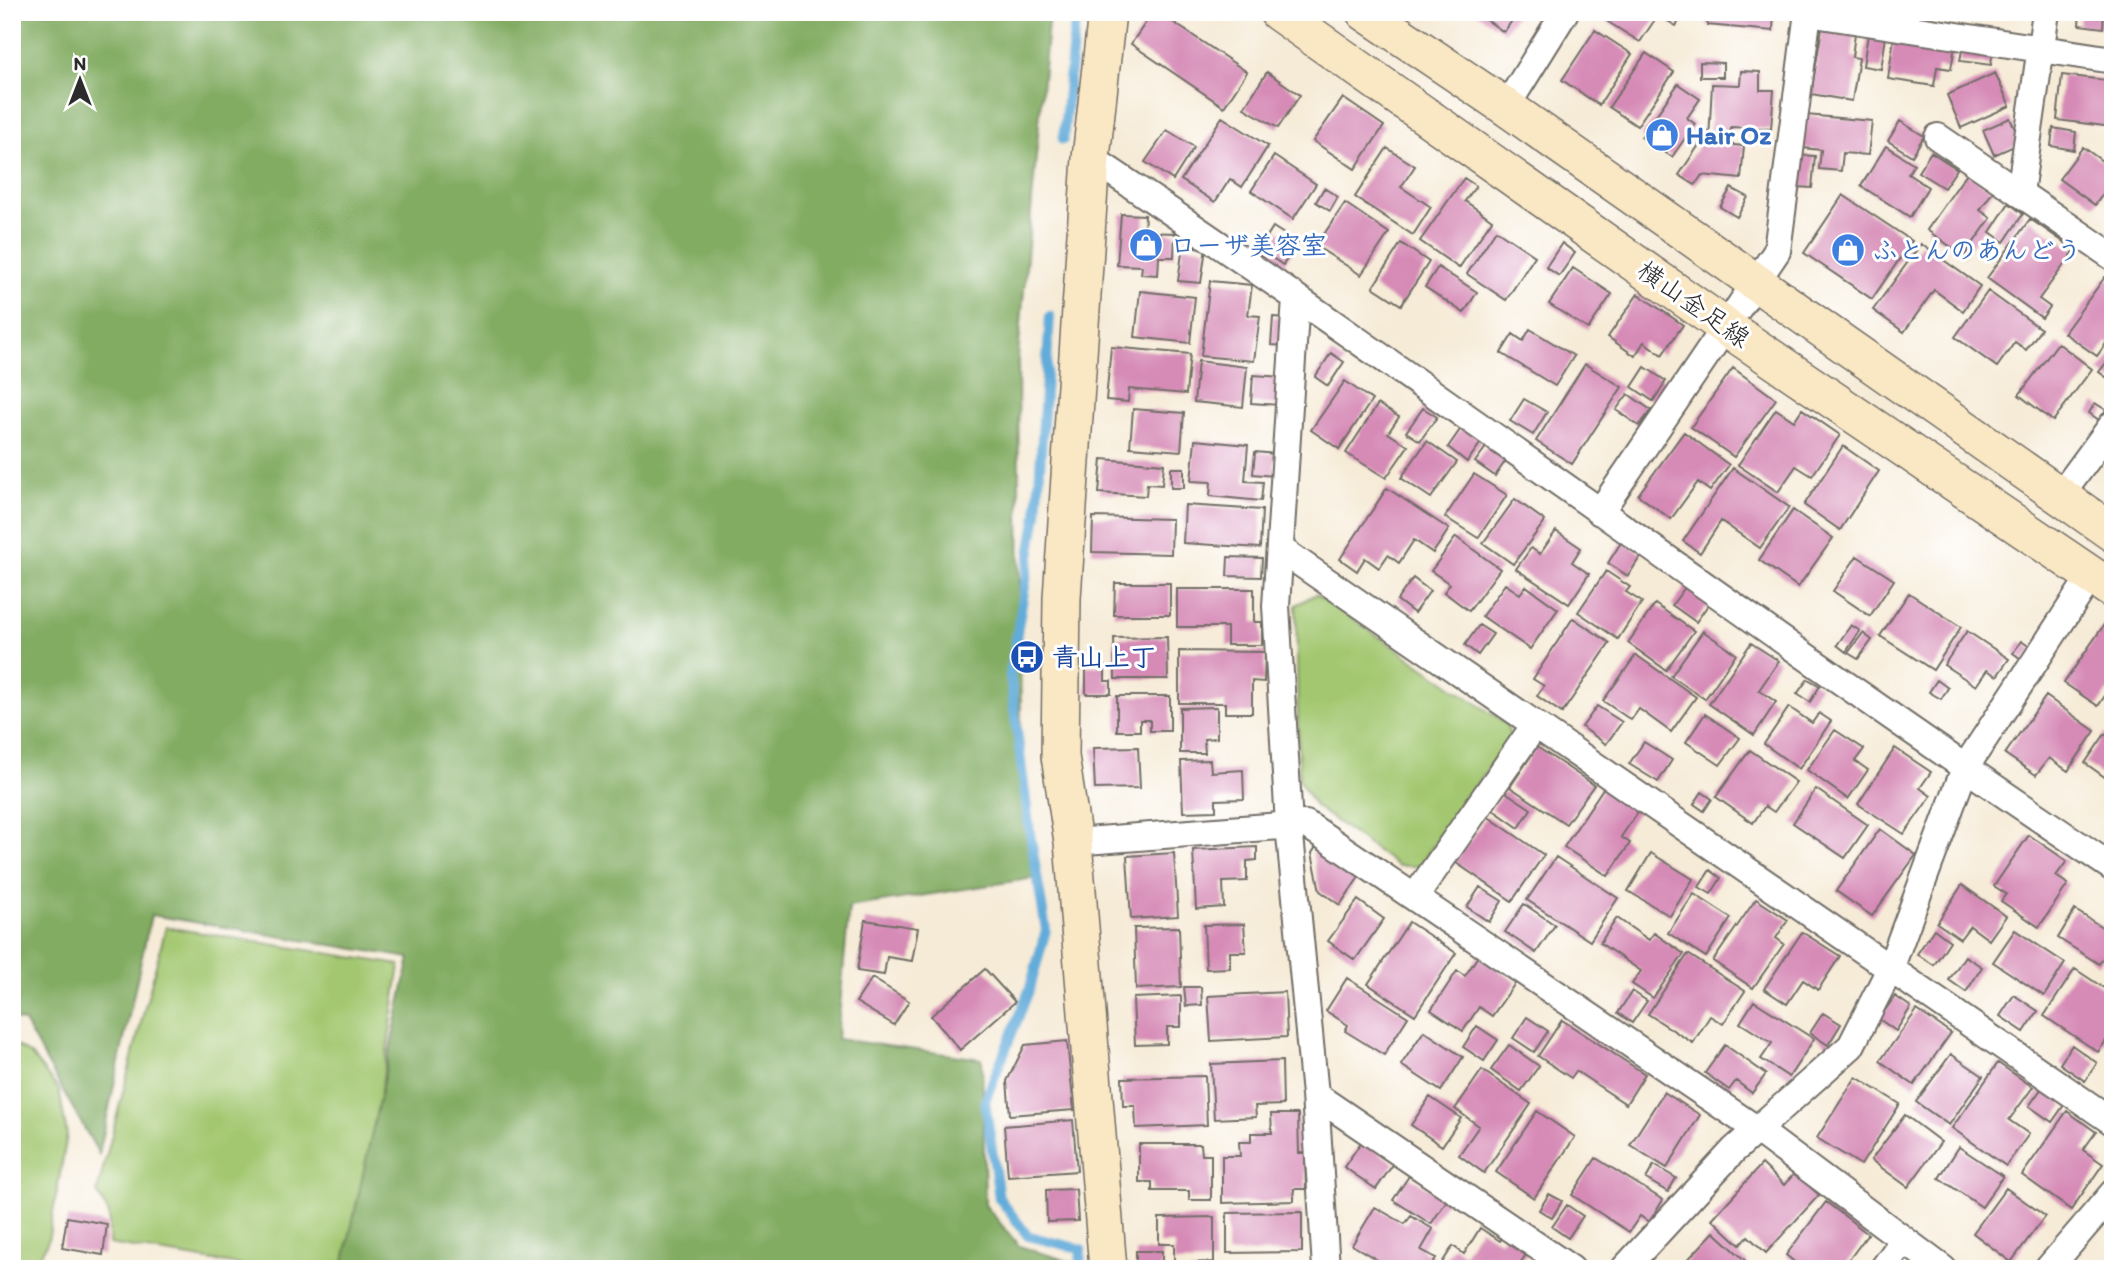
<svg xmlns="http://www.w3.org/2000/svg" width="2125" height="1281" font-family="Itim,'Klee One',sans-serif">
<style>
.green{fill:#a3c770;stroke:#67794e;stroke-width:2}
.forest{fill:#82ac62;stroke:#566c46;stroke-width:2}
.lines{fill:none;stroke-linecap:round;stroke-linejoin:round}
.stream{stroke:#62acda;stroke-width:10}
.building{fill:#d68ab6}
.street-casing{stroke:#726e67;stroke-width:30}
.secondary-casing{stroke:#726e67;stroke-width:40}
.street{stroke:#fff;stroke-width:26}
.secondary{stroke:#fae7c3;stroke-width:37}
.labels{text-anchor:middle;stroke-width:6;stroke-linejoin:round;paint-order:stroke}
.shop-label{font-size:26px;font-weight:bold;fill:#366cbe;stroke:#fff;text-anchor:start}
.street-label{font-size:26px;fill:#2b2b2b;stroke:#fff}
.transit-label{font-size:26px;font-weight:bold;fill:#164399;stroke:#fff;text-anchor:start}
</style>
<rect width="100%" height="100%" fill="#fff"/>
<filter id="ink" filterUnits="userSpaceOnUse"><feTurbulence type="fractalNoise" baseFrequency=".0143" numOctaves="2"/><feDisplacementMap in="SourceGraphic" scale="14" xChannelSelector="R" yChannelSelector="G"/><feConvolveMatrix kernelMatrix="1 2 1 2 8 2 1 2 1" color-interpolation-filters="sRGB"/></filter>
<filter id="wash" filterUnits="userSpaceOnUse"><feTurbulence type="fractalNoise" baseFrequency=".00686" numOctaves="4" result="noise"/><feDisplacementMap in="SourceGraphic" scale="28" xChannelSelector="R" yChannelSelector="G"/><feGaussianBlur stdDeviation="1.57" result="paint"/><feColorMatrix in="noise" values="0 0 0 0 0 0 0 0 0 0 0 0 0 0 0 0 0 1.4 0 .05"/><feComposite in="paint" operator="in"/></filter>
<g filter="url(#wash)">
<rect width="100%" height="100%" fill="#f6ebd7"/>
<path class="green" d="M1316,594L1507,724L1510,737L1419,866H1398L1315,806L1299,780L1296,605Z
M166,927L400,965L354,1269H264L109,1244V1214L97,1192Z
M12,1043L31,1055L59,1090L67,1135L48,1241L33,1269H12Z"/>
<path class="forest" d="M12,12H1049L1018,357L1021,749L1035,878L849,907L837,1039L982,1059L985,1205L1019,1246L1074,1263L1072,1269H335L344,1261L410,958L151,915L99,1154L24,1022L12,1018Z"/>
<g class="lines">
<path class="stream" d="M1063,140L1076,12
M1050,316L1037,514L1010,675L1030,833L1046,930L1030,988L985,1101L999,1198L1028,1236L1081,1249L1080,1269"/>
</g>
<g id="blocks">
<path class="building" d="M1153,12H1158L1247,72L1224,107L1131,44Z
M1475,12H1518L1504,32Z
M1599,12H1685L1676,26L1658,15L1640,42L1597,15Z
M1709,12H1774L1773,31L1707,25Z
M2080,12H2104L2103,28L2079,25Z
M1822,28L1855,33L1852,57L1859,58L1852,101L1811,94Z
M1595,30L1632,54L1599,105L1562,80Z
M1868,34L1886,37L1881,69L1863,66Z
M1894,37L1955,46L1951,69L1937,67L1934,86L1888,79Z
M1963,44L1993,48L1991,65L1960,61Z
M1646,53L1674,72L1637,126L1609,107Z
M1700,62L1723,63V77H1700Z
M1741,71L1760,72V90H1774L1771,129L1731,127L1730,141L1709,140L1712,84L1740,85Z
M1267,72L1300,95L1278,128L1244,108Z
M1995,73L2010,106L1961,128L1947,95Z
M2062,75L2113,81V127L2057,120Z
M1678,84L1700,99L1687,118L1695,124L1672,157L1641,137Z
M1343,98L1384,126L1355,169L1313,141Z
M1806,115L1872,121L1868,155L1843,153L1841,171L1819,169L1821,150L1803,148Z
M1222,117L1268,146L1242,187L1230,179L1215,202L1181,180Z
M2010,118L2021,143L1994,155L1983,130Z
M1900,121L1924,136L1912,156L1888,141Z
M2053,128L2076,132L2074,150L2051,146Z
M1167,130L1194,147L1173,180L1145,162Z
M1701,142L1744,146L1741,179L1702,175L1695,185L1679,175Z
M1886,146L1914,164L1908,174L1928,187L1910,217L1861,186Z
M2083,147L2113,169V180L2095,205L2059,179Z
M1387,148L1415,166L1401,187L1431,207L1413,235L1355,197Z
M1931,152L1957,169L1944,188L1918,172Z
M1800,155L1815,156L1812,188L1797,187Z
M1274,156L1316,184L1293,219L1251,191Z
M1967,173L1993,191L1980,210L1991,218L1964,256L1927,230Z
M1464,178L1476,186L1465,201L1492,220L1459,268L1420,241Z
M1324,188L1338,197L1330,211L1316,202Z
M1731,188L1748,197L1737,217L1720,207Z
M1843,195L1912,241L1872,299L1804,253Z
M1345,203L1389,233L1361,275L1316,246Z
M2009,203L2023,214L2004,242L1990,232Z
M1121,214L1145,215L1144,232L1175,233L1174,257H1159L1158,275L1141,274L1142,266L1117,265Z
M2030,219L2075,250L2039,299L2050,307L2042,318L1987,278Z
M1273,227L1298,243L1283,265L1259,249Z
M1496,230L1535,256L1506,300L1467,274Z
M1401,243L1429,262L1401,305L1373,287Z
M1562,243L1575,253L1559,276L1546,267Z
M1921,244L1980,286L1963,311L1934,290L1904,332L1873,310Z
M1183,246L1206,248L1201,283L1178,281Z
M1438,267L1477,292L1464,313L1425,287Z
M1573,268L1612,294L1588,329L1549,304Z
M2105,277L2113,282V346L2107,342L2097,356L2064,333Z
M1210,281L1252,285L1248,315L1260,316L1254,361L1201,356Z
M1140,291L1195,297L1190,343L1135,337Z
M1988,291L2041,329L2026,350L2015,342L1997,367L1955,337Z
M1638,294L1683,325L1662,355L1644,342L1635,356L1608,337Z
M1273,317L1288,318L1286,346L1271,345Z
M1530,329L1574,356L1555,386L1501,353L1513,334L1523,341Z
M2058,343L2092,369L2053,421L2019,395Z
M1111,347L1190,354L1186,394L1129,389L1128,402L1106,400Z
M1331,353L1344,362L1328,386L1315,377Z
M2113,354V382L2099,372Z
M1198,361L1247,367L1243,407L1194,402Z
M1585,364L1622,387L1572,464L1536,441Z
M1645,367L1666,381L1653,401L1632,387Z
M1733,368L1776,399L1734,457L1691,427Z
M1253,375L1283,377L1280,405L1251,403Z
M1345,381L1372,400L1339,449L1311,430Z
M1628,394L1651,410L1639,426L1616,410Z
M1524,399L1547,412L1533,435L1510,421Z
M2095,403L2106,410L2099,420L2089,413Z
M1378,404L1399,417L1388,433L1408,446L1386,478L1346,453Z
M1423,408L1437,417L1420,441L1406,432Z
M1133,409L1184,413L1181,451L1130,447Z
M1776,409L1794,421L1802,409L1840,435L1812,476L1796,466L1778,492L1738,465Z
M1462,427L1482,441L1467,462L1448,447Z
M1684,432L1729,465L1710,491L1698,482L1671,519L1638,495Z
M1195,440L1248,445L1245,481L1263,482L1261,501L1210,496L1211,482L1191,481Z
M1427,441L1457,462L1431,498L1401,478Z
M1490,442L1509,456L1495,476L1475,462Z
M1843,446L1879,471L1840,530L1804,505Z
M1255,452L1276,454L1274,476L1253,474Z
M1102,459L1164,464L1162,485L1147,484L1146,496L1099,493Z
M1171,468H1184V488H1171Z
M1733,468L1789,507L1760,548L1721,521L1700,553L1683,541Z
M1474,474L1507,495L1478,538L1445,517Z
M1387,488L1449,529L1433,553L1414,540L1399,563L1388,555L1379,568L1365,558L1357,571L1340,559Z
M1515,499L1545,521L1513,564L1483,543Z
M1185,505L1262,510L1260,548L1183,543Z
M1793,510L1833,538L1798,587L1759,560Z
M1093,517L1172,519L1171,554L1092,552Z
M1556,531L1581,548L1572,562L1589,574L1569,604L1516,569L1531,548L1540,554Z
M1456,537L1500,569L1469,611L1444,592L1450,584L1431,571Z
M1622,541L1642,554L1628,576L1608,563Z
M1857,556L1894,580L1870,616L1833,591Z
M1228,557L1262,558L1261,577L1227,576Z
M1606,571L1630,587L1626,592L1642,602L1618,639L1578,612Z
M1413,578L1430,591L1414,613L1397,600Z
M1115,583H1170V615H1114Z
M1505,584L1520,594L1526,586L1558,609L1530,649L1482,616Z
M1686,586L1710,602L1696,622L1672,605Z
M1177,589H1254V622H1262V645H1227V627H1177Z
M1909,593L1961,627L1933,670L1880,636Z
M1655,604L1694,631L1666,670L1628,643Z
M1573,618L1610,643L1562,713L1537,696L1544,686L1533,679Z
M2106,622L2113,627V684L2098,706L2064,683Z
M1479,625L1493,634L1478,655L1465,645Z
M1851,625L1860,631L1846,652L1837,645Z
M1703,631L1736,654L1705,699L1671,676Z
M1967,631L2009,659L1997,676L1987,670L1976,686L1944,665Z
M1863,633L1872,640L1858,659L1848,653Z
M1167,637L1168,679H1115L1114,638Z
M2021,641L2033,649L2024,661L2013,653Z
M1751,643L1779,661L1759,690L1776,702L1754,735L1709,704Z
M1179,651L1265,652L1264,682L1252,681V713H1225V703H1179Z
M1636,655L1696,697L1671,732L1639,709L1631,720L1603,701Z
M1086,666H1105V681H1111V694H1086Z
M1808,679L1820,686L1810,702L1797,694Z
M1937,680L1948,688L1941,699L1929,692Z
M1117,696H1170V731H1150V720H1140V731H1117Z
M2046,696L2095,731L2068,771L2049,758L2036,775L2005,754Z
M1597,706L1622,722L1606,744L1582,727Z
M1217,707V738L1204,739L1205,753H1180V708Z
M1789,707L1812,723L1819,713L1831,721L1799,769L1764,744Z
M1705,714L1740,738L1720,765L1686,742Z
M1835,730L1864,749L1855,761L1868,770L1848,799L1807,770Z
M2105,734L2113,740V783L2085,763Z
M1644,742L1672,760L1658,782L1629,764Z
M1138,747L1140,788L1095,789L1093,748Z
M1537,747L1594,785L1566,824L1510,787Z
M1895,748L1931,772L1920,788L1931,796L1904,834L1858,804Z
M1750,750L1796,782L1774,812L1765,806L1753,823L1716,797Z
M1210,760L1211,772L1243,770L1244,799L1216,800V811L1183,812L1181,761Z
M1604,787L1639,810L1621,837L1630,843L1608,876L1564,847Z
M1816,789L1868,825L1845,858L1793,823Z
M1504,791L1531,809L1519,828L1492,809Z
M1702,792L1712,799L1704,811L1694,804Z
M1487,816L1544,855L1512,901L1455,862Z
M1880,829L1916,855L1872,916L1836,891Z
M2029,835L2067,861L2056,876L2068,884L2039,927L2001,901L2006,894L1994,886Z
M1318,844L1361,874L1340,905L1320,891L1312,853Z
M1257,847V860L1247,861V881L1223,882L1224,907L1196,909L1193,850Z
M1174,853L1178,916L1131,919L1127,856Z
M1651,853L1693,879L1670,916L1628,891Z
M1556,857L1618,898L1590,941L1527,900Z
M1710,870L1721,878L1711,894L1699,887Z
M1962,885L2006,916L1989,940L1970,926L1960,939L1937,923Z
M1480,887L1502,901L1489,922L1467,907Z
M1694,894L1731,918L1706,957L1668,933Z
M1756,899L1788,920L1776,938L1784,944L1753,988L1713,961Z
M1358,900L1384,919L1355,960L1328,941Z
M1524,904L1555,925L1536,953L1505,932Z
M2075,910L2113,934V943L2099,964L2058,938Z
M1617,918L1649,940L1654,933L1684,954L1653,998L1632,984L1641,971L1600,943Z
M865,920L918,928L912,961L887,957L884,975L857,971Z
M1409,922L1456,953L1415,1015L1368,984Z
M1244,924L1246,952H1230V968L1206,969L1204,925Z
M1179,927L1181,987L1136,989L1134,928Z
M1934,929L1950,941L1934,965L1917,954Z
M2015,930L2065,963L2044,996L1993,962Z
M1802,932L1840,956L1818,990L1803,980L1787,1004L1764,989Z
M1688,954L1745,991L1723,1024L1710,1016L1693,1043L1648,1014Z
M1478,956L1516,982L1492,1016L1479,1007L1463,1031L1431,1010L1457,971L1465,976Z
M1965,956L1982,967L1966,992L1949,980Z
M985,969L1015,1002L960,1050L931,1016Z
M2075,969L2113,994V1031L2098,1052L2044,1016Z
M872,978L909,1001L894,1025L856,1002Z
M1347,978L1408,1017L1384,1055L1345,1031L1348,1025L1326,1011Z
M1184,987H1201L1202,1005L1186,1006Z
M1632,991L1647,1001L1632,1023L1618,1013Z
M1285,992L1287,1037L1211,1041L1208,996Z
M2014,995L2038,1011L2024,1032L2000,1016Z
M1181,996V1027H1167V1044L1135,1045L1133,998Z
M1895,996L1911,1007L1896,1031L1879,1019Z
M1754,1001L1814,1039L1789,1077L1761,1059L1772,1043L1740,1023Z
M1917,1010L1951,1033L1914,1085L1880,1061Z
M1823,1013L1841,1024L1828,1045L1810,1033Z
M1527,1017L1548,1031L1534,1052L1513,1038Z
M1562,1020L1645,1074L1626,1104L1576,1071L1571,1078L1538,1056Z
M1477,1026L1498,1040L1484,1061L1463,1047Z
M1424,1031L1463,1057L1441,1091L1401,1065Z
M1067,1041L1074,1110L1010,1115L1007,1081L1025,1045Z
M1509,1045L1539,1066L1521,1091L1491,1070Z
M1725,1045L1766,1074L1752,1093L1736,1081L1729,1090L1705,1073Z
M2072,1045L2097,1063L2085,1081L2060,1064Z
M1951,1054L1983,1076L1949,1125L1916,1102Z
M1282,1061L1283,1105L1255,1106L1256,1117L1214,1119L1211,1064Z
M1998,1063L2033,1087L2009,1120L2029,1134L2006,1166L1952,1128Z
M1482,1070L1531,1104L1484,1173L1459,1155L1479,1126L1455,1109Z
M1205,1076L1207,1125L1136,1128L1135,1106H1123L1122,1078Z
M1856,1077L1900,1104L1861,1165L1817,1138Z
M2042,1088L2064,1105L2052,1122L2029,1106Z
M1664,1092L1700,1115L1667,1168L1630,1145Z
M1430,1097L1461,1118L1442,1146L1411,1125Z
M1537,1111L1575,1137L1534,1198L1496,1172Z
M2067,1111L2096,1132L2083,1150L2103,1164L2071,1210L2022,1175Z
M1271,1114H1298L1299,1153H1305L1306,1189H1294V1201L1222,1203V1156H1240L1239,1142H1251V1133H1272Z
M1905,1115L1941,1142L1908,1187L1871,1160Z
M1073,1120L1077,1171L1008,1176L1004,1126Z
M1362,1141L1394,1163L1376,1189L1344,1167Z
M1139,1144H1201L1202,1155H1211V1200H1189V1191H1152V1182H1139Z
M1959,1147L2003,1176L1982,1207L1939,1178Z
M1596,1158L1663,1200L1649,1222L1640,1216L1629,1232L1572,1195Z
M1762,1164L1784,1185L1795,1173L1819,1195L1766,1253L1748,1236L1740,1245L1712,1219Z
M1654,1165L1676,1178L1668,1192L1646,1179Z
M1409,1176L1447,1200L1431,1224L1393,1200Z
M2006,1188L2045,1216L2011,1262L1973,1233Z
M1076,1189L1078,1221L1047,1222L1046,1190Z
M1549,1194L1562,1201L1552,1218L1539,1210Z
M1826,1202L1868,1234L1842,1269H1803L1786,1255Z
M1567,1205L1583,1216L1568,1238L1552,1227Z
M1375,1207L1405,1224L1411,1216L1433,1229L1421,1250L1436,1258L1430,1269H1393L1352,1245Z
M1302,1212V1252L1227,1253V1213Z
M67,1217L107,1224L103,1255L62,1248Z
M1214,1217V1262L1174,1263V1244H1159V1218Z
M1480,1228L1500,1241L1506,1233L1530,1249L1516,1269H1438L1453,1246L1464,1254Z
M1714,1232L1748,1263L1743,1269H1679Z
M1136,1251H1162V1269H1136Z"/>
</g>
</g>
<g filter="url(#ink)">
<use href="#blocks" fill-opacity="0" stroke="#726e67" stroke-width="2"/>
<g class="lines">
<g class="street-casing">
<path id="street" d="M1808,13L2113,60
M1506,107L1565,12
M1938,137L2113,257
M1091,158C1436,388 1768,637 2113,868
M2020,193L2046,12
M1296,298L1276,606L1289,825L1315,1095L1326,1269
M2060,496L2113,424
M1600,512L1777,251L1808,12
M1280,549L2113,1122
M1073,842L1306,824L1756,1129L1943,1269
M1415,897L1535,725
M1315,1095L1571,1269
M1624,1269L1734,1150L1851,1046L1890,969L1965,768L2091,576
M1883,1269L1903,1241
M2048,1269L2113,1193"/>
</g>
<g class="secondary-casing">
<path id="secondary" d="M1107,12L1091,158L1062,598L1060,756L1073,842L1108,1269
M1278,12L1727,328L2113,590
M1365,12L1506,107L2113,533"/>
</g>
<use href="#street" class="street"/>
<use href="#secondary" class="secondary"/>
</g>
</g>
<defs>
<g id="shop-disc" transform="scale(1.75)"><circle r="9.5" fill="#3f7fe0" stroke="#fff"/><path d="M-5-2.5h2.3a2.7 3.5 0 0 1 5.4 0H5L5.5 6h-11ZM-1.5-2.5h3a1.5 2.3 0 0 0-3 0Z" fill="#fff"/></g>
<g id="bus-disc" transform="scale(1.75)"><circle r="9.5" fill="#1a4fb4" stroke="#fff"/><path d="M-5-6H5V4H4V6H2V4H-2V6H-4V4H-5ZM-3.5-4V0h7V-4ZM-3.5 1.2v1.5H-2V1.2ZM2 1.2v1.5H3.5V1.2Z" fill="#fff"/></g>
</defs>
<g fill-rule="evenodd">
<use href="#shop-disc" x="1662" y="135"/>
<use href="#shop-disc" x="1146" y="245"/>
<use href="#shop-disc" x="1848" y="250"/>
<use href="#bus-disc" x="1027" y="657"/>
</g>
<g class="labels">
<g class="shop-label">
<text x="1686" y="144">Hair Oz</text>
<text x="1170" y="254">ローザ美容室</text>
<text x="1872" y="259">ふとんのあんどう</text>
</g>
<g class="street-label">
<text transform="translate(1694 304) rotate(35)" y="9">横山金足線</text>
</g>
<g class="transit-label">
<text x="1052" y="666">青山上丁</text>
</g>
</g>
<rect width="2125" height="1281" fill="none" stroke="#fff" stroke-width="42"/>
<g transform="translate(80 80)" stroke="#ffffff" stroke-width="5" paint-order="stroke">
<path d="M0-5L12 26L0 18L-12 26Z" fill="#2b2b2b"/>
<text y="-10" font-size="19" font-weight="bold" text-anchor="middle" fill="#2b2b2b">N</text>
</g>
</svg>
